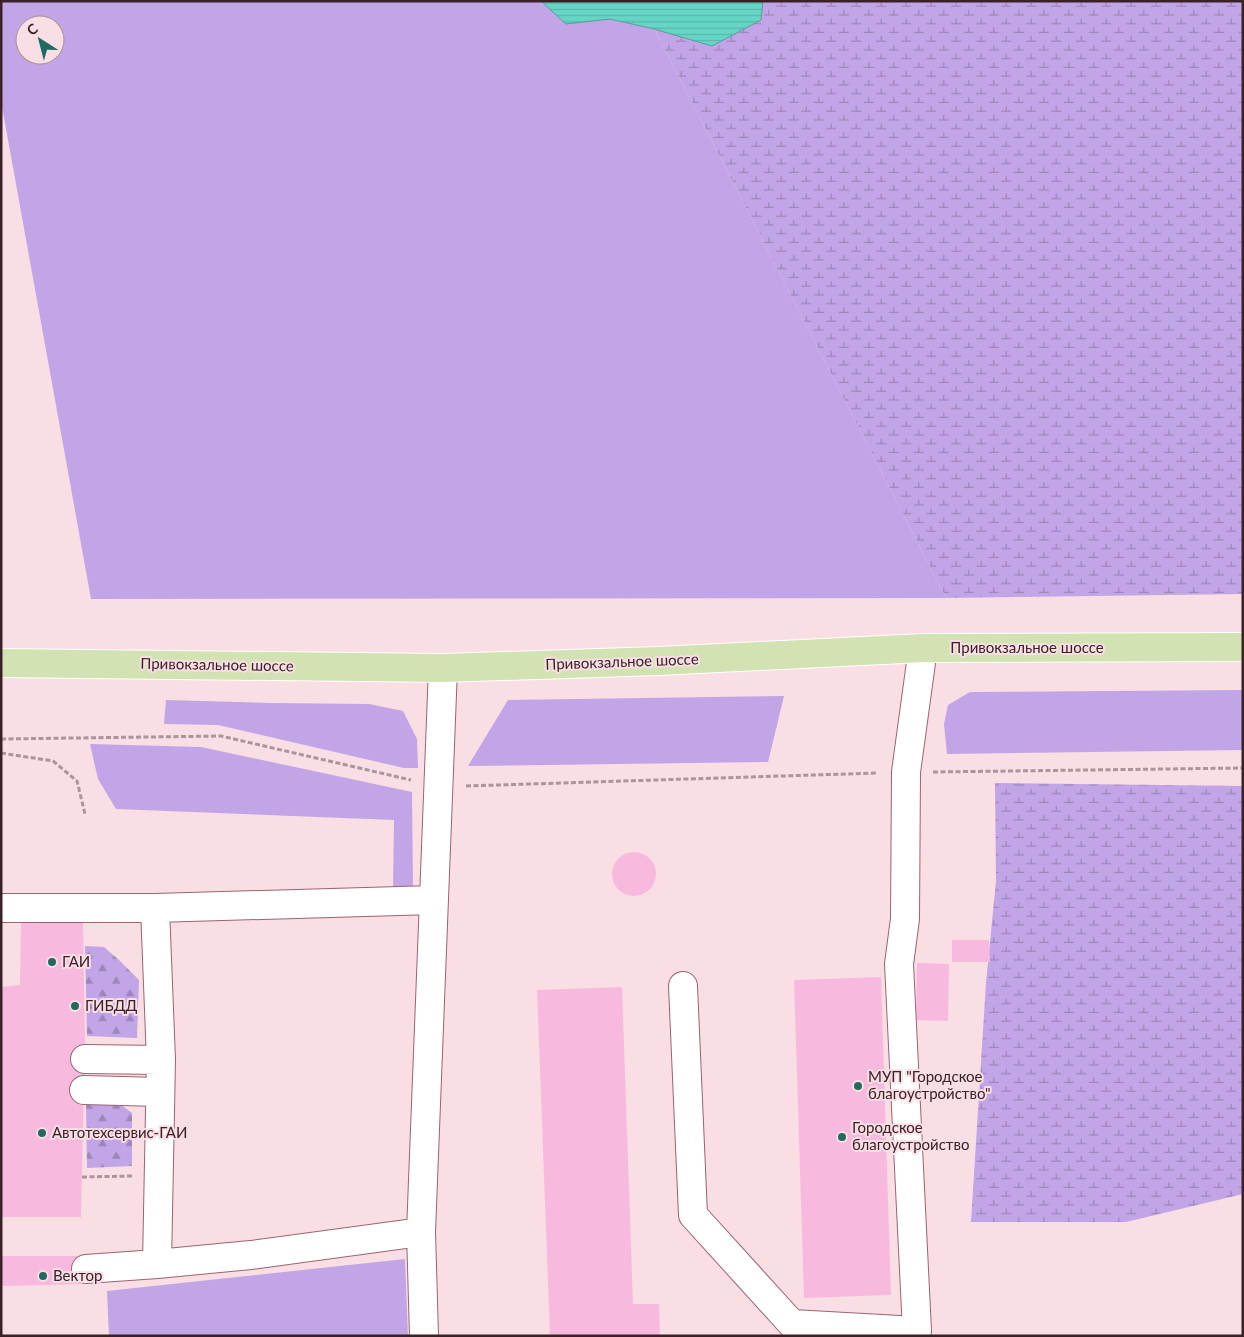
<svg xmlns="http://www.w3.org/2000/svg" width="1244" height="1337" font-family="Lato,sans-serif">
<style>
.grass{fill:#c1a5e6;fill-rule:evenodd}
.forest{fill:url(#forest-firs)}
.wetland{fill:url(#wetland-marsh)}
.water{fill:url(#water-rules);stroke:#589f96}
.building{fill:#f7bade}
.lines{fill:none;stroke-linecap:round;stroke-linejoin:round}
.minor-casing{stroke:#9d6372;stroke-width:30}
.major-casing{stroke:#fff;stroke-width:30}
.path{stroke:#ae9399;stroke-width:3;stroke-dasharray:5 2.5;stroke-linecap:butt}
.minor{stroke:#fff;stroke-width:28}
.major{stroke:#d2e2b2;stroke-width:28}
.poi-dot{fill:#216a61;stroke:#f9dee4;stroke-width:2}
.labels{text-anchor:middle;stroke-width:4;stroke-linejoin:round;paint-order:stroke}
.street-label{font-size:15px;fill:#3a2127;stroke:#f9dee4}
.poi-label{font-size:15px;fill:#3a2127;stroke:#f9dee4;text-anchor:start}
</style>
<defs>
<pattern id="forest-firs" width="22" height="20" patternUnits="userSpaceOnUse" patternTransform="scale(1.25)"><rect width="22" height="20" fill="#c1a5e6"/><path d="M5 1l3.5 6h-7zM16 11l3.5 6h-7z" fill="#9e86ba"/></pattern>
<pattern id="wetland-marsh" width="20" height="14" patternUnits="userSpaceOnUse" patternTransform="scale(1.25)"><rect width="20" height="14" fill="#c1a5e6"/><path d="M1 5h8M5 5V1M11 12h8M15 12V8" fill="none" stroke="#9e86ba"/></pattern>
<pattern id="water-rules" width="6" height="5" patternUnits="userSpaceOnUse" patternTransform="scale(1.25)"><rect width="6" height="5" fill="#65d5c5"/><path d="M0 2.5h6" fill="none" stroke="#58b7a9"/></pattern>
</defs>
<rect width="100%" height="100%" fill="#f9dee4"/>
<path class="grass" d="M1,1H640L946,598L91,599L1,101ZM25,25H55V55H25Z
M1243,690V750L947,754L944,724L948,705L970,692Z
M784,696L768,762L468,766L508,700Z
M166,700L270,703L369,704L403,711L417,739L418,768H404L218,725L164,724Z
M90,744L201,747L412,792L413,890L393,889L394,820L116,809L98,779Z
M405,1259L408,1336H109L107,1291Z"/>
<path class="forest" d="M85,946L104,947L119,960L139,980L137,1038L87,1036Z
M86,1104H120L132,1113V1166L87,1168Z"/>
<path class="wetland" d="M640,1H1243V594L946,598Z
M995,783L1243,786V1194L1126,1222H971L986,983L996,881Z"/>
<path class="water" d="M541,1H763L761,20L712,46L654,29L610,19L566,24Z"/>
<path class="building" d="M612 874a22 22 0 1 1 44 0a22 22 0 1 1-44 0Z
M21,921L83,922L85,1040L81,1217H1V987L20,985Z
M952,940H989L990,962H952Z
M917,963L949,964L948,1021L916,1020Z
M881,977L891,1295L804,1298L794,980Z
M622,987L633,1304H659L660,1336H550L537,990Z
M1,1256H86L84,1284L1,1286Z"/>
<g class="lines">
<g class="minor-casing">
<path id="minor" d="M1,908H155
M683,986L693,1215L792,1324L917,1331L899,964L905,919L906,772L923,648
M85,1059L161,1060
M84,1090L160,1092
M421,1232L251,1255L157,1264L161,1060L155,908L434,900
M86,1269L157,1264
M424,1336L421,1232L443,668"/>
</g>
<g class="major-casing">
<path id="major" d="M1,663L443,668L658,661L923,648L1243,647"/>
</g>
<path class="path" d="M1,739L221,736L411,780
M1,753L53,761L77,781L85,814
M933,772L1243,768
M466,786L877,773
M82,1177L132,1176"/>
<use href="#minor" class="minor"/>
<use href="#major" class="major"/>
</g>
<g class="poi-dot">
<circle cx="52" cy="962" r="5"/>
<circle cx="75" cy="1006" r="5"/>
<circle cx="858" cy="1086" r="5"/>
<circle cx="42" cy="1133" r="5"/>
<circle cx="842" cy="1137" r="5"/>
<circle cx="43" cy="1276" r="5"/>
</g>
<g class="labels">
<g class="street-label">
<text x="1027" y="653">Привокзальное шоссе</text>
<text transform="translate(622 662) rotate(-2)" y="5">Привокзальное шоссе</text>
<text transform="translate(217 665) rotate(1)" y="5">Привокзальное шоссе</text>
</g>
<g class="poi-label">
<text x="62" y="967">ГАИ</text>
<text x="85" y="1011">ГИБДД</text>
<text x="868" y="1082">МУП "Городское<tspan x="868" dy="17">благоустройство"</tspan></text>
<text x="852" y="1133">Городское<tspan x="852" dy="17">благоустройство</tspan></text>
<text x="52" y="1138">Автотехсервис-ГАИ</text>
<text x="53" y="1281">Вектор</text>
</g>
</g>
<rect width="1244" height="1337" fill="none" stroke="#3a2127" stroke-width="5"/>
<g transform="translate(40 40) rotate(324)"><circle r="24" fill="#f9dee4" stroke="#ad9298"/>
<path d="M0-4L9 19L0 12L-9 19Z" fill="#216a61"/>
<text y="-8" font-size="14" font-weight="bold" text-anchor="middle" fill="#3a2127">С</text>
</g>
</svg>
